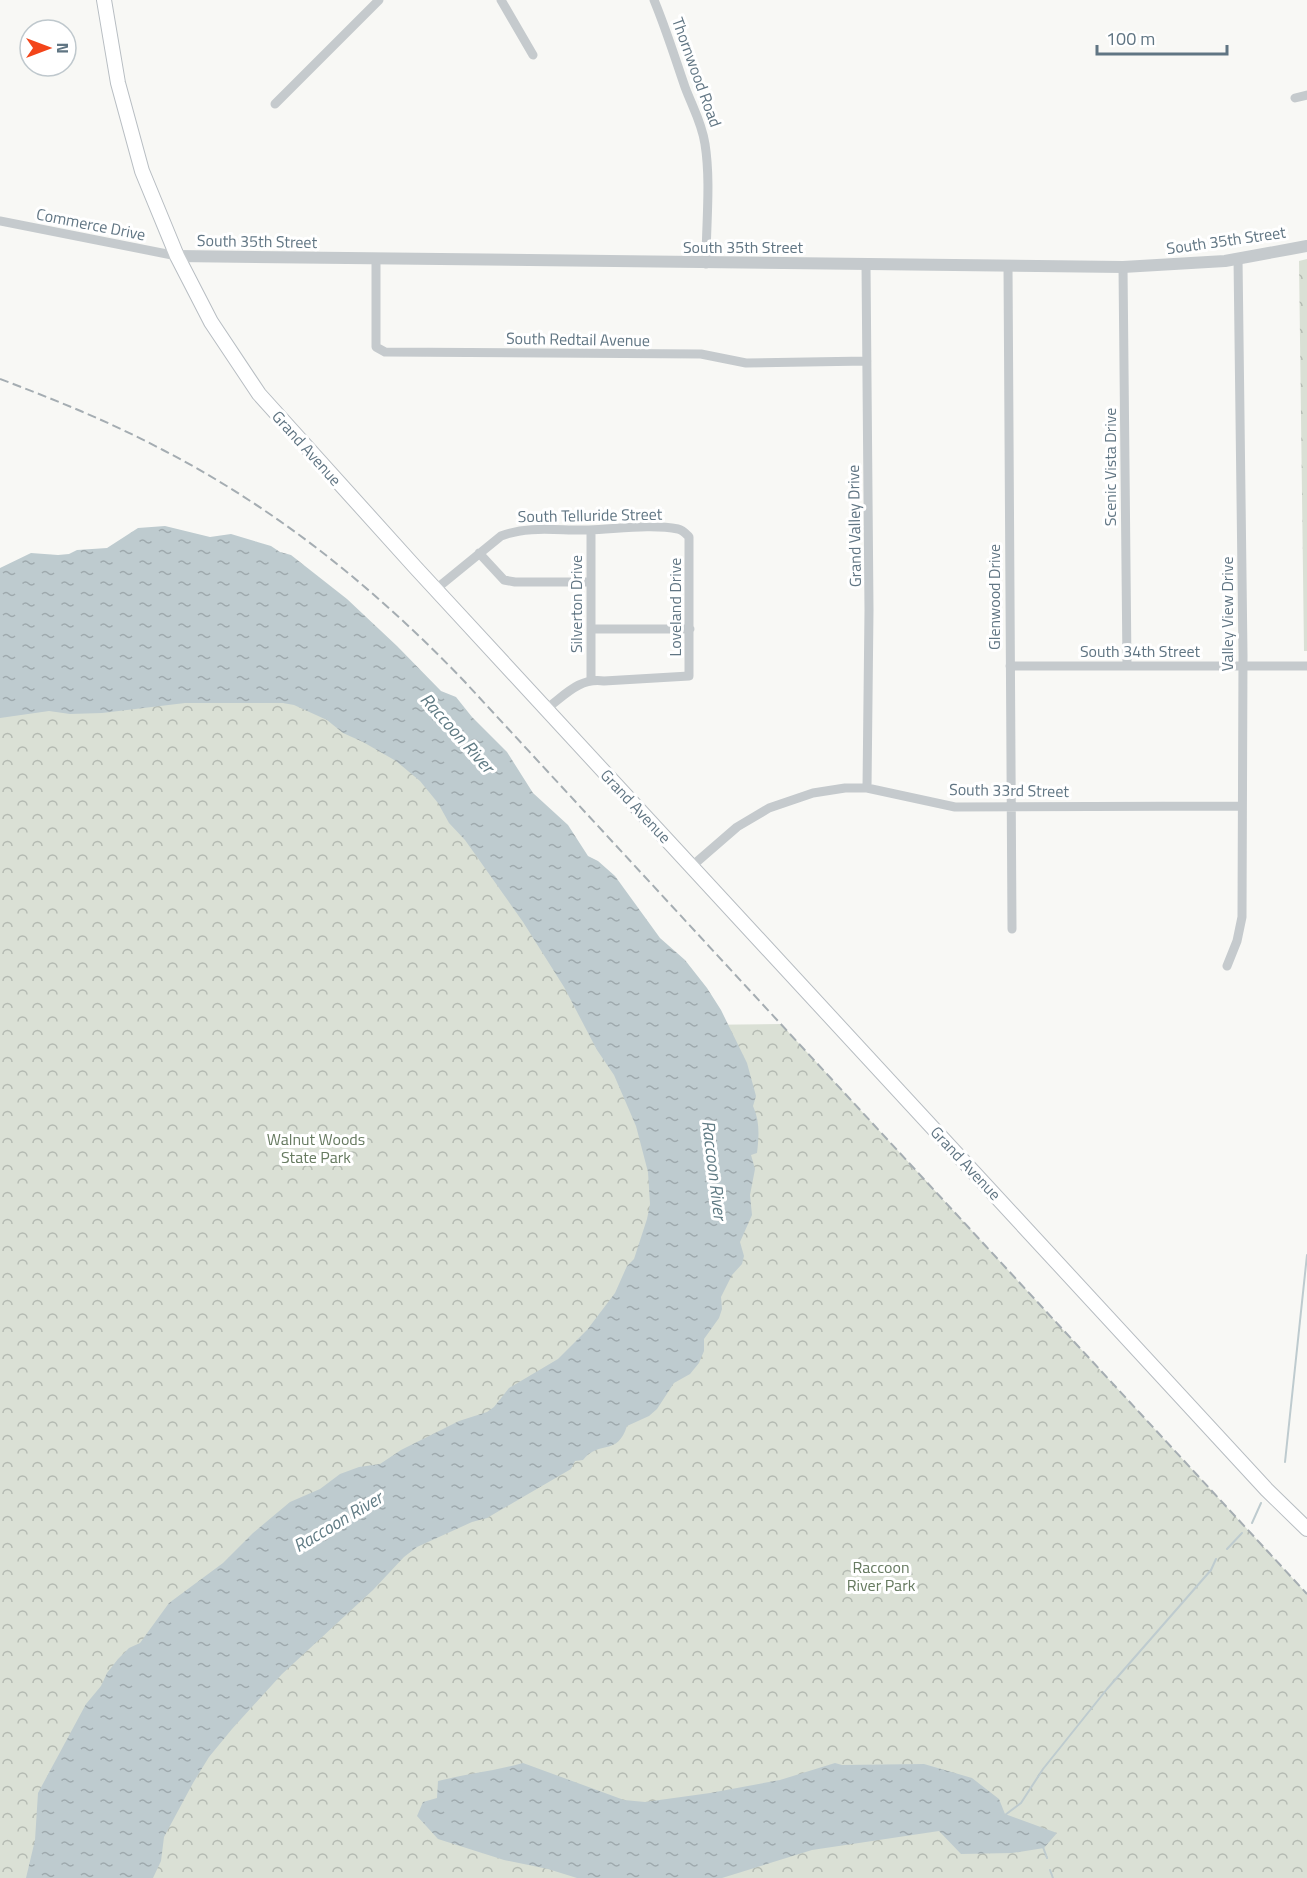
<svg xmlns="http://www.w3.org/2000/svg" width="1307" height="1878" font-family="'Titillium Web',sans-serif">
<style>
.forest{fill:url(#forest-crowns)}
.water{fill:url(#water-ripples)}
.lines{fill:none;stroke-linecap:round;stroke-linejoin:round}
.stream{stroke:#becbcf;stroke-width:2}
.secondary-casing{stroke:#b7bdc2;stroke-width:16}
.minor{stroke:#c5cacd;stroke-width:9}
.tertiary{stroke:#c5cacd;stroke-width:12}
.secondary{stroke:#fff;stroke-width:14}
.rail{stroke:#a5adb2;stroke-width:2;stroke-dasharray:9 4.5;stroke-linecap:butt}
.labels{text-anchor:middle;stroke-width:6;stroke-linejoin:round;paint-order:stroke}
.street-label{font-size:16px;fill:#607583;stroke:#fff}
.park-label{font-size:16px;fill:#667a60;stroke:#fff}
.water-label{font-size:18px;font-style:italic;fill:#607b84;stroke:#fff}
</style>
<defs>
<pattern id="forest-crowns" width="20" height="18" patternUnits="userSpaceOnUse" patternTransform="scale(1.5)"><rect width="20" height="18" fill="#dae0d5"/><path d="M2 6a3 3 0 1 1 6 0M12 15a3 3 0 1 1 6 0" fill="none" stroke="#b4bab2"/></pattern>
<pattern id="water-ripples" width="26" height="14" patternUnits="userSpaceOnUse" patternTransform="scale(1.5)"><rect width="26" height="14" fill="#becbcf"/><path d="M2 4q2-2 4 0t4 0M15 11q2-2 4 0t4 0" fill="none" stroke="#9ea9ad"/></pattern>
</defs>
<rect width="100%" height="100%" fill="#f8f8f5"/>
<path class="forest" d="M1307,259V651H1304L1299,261Z
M362,688L621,1040L664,1233L642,1304L48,1878H0V698Z
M781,1024L1307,1594V1878H104L245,1642L610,1426L691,1025Z"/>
<path class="water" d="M165,526L210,537L231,534L271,546L280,552L291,555L347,599L397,646L441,691L456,697L472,717L507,752L533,793L568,825L588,856L598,861L615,876L660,938L685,960L707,988L721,1010L747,1063L756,1096L753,1106C760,1121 759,1137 757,1153L751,1155L755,1169L750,1195L752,1215L740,1242L744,1256L742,1264L732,1275L721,1297L722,1309L719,1318L704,1339V1351L699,1363L690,1374L674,1383L657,1409L649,1416L627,1426C617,1457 600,1439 583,1460L575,1461L571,1469L487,1518L472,1522L417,1547L404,1557L373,1590L282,1674L232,1729L209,1757L193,1783L164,1837L161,1861L153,1878H26L35,1840L38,1793L86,1704L101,1686L107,1673L118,1659L129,1648L140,1643L169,1603L223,1563L253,1533L290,1502L320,1489L340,1474L359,1467L380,1464L401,1450L459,1421L487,1412L494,1407L509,1388L558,1359L587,1330L615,1293L627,1266L634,1259L647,1219L650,1204L648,1172L636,1126L614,1075L597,1050L564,987L523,922L465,840L449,823L438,803L420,781L396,761L363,742L343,733L327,720L294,705L283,703H185L102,713L70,714L49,711L0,718V568L31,553L58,555L69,554L77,550L107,548L138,528Z
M523,1763L624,1800L645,1802L710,1793L780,1780L835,1763L842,1765L924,1764L972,1778L999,1799L1005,1814L1057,1833L1044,1848L1012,1853L961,1854L939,1831L812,1850L722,1878H577L548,1869L504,1860L438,1839L417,1816L423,1802L437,1798L438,1781C466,1774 495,1771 523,1763Z"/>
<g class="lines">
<path class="stream" d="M1285,1462L1307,1255
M1252,1523L1261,1503
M1227,1549L1242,1533
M1005,1815L1021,1803L1043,1769L1107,1689L1211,1570L1216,1559
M1043,1847L1047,1858
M1050,1870L1053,1878"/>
<g class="secondary-casing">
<path id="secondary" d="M104,0L118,83L142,171L177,256L211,322L259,394L415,567L1267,1490L1307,1529"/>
</g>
<path class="minor" d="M501,0L533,55
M654,0C666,29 675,58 685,87C692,106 702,123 705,144C711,182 706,224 706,264
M1295,98L1307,95
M275,104L379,0
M0,221L177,256
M376,260V347L385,352L701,354L746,363L867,361
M866,264L869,610L867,788
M1008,266L1012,929
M1123,267L1127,666
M479,553L504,580L515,582H591
M436,589L501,536C529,525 560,531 589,530C617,529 652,524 678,529C683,530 686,534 689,537V676L604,681C580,677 565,695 546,709
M591,629H690
M1010,666H1307
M591,679V530
M692,866L737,827L769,808L813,793L845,788H867L955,807L1242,806
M1227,966L1237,941L1242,917L1243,655L1238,258"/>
<path class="tertiary" d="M177,256L1123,267L1225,261L1307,246"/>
<use href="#secondary" class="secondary"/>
<path class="rail" d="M0,379C56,400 110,422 163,450C277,509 376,589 465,682L1307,1594"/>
</g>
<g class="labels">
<g class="street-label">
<text transform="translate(697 72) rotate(70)" y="6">Thornwood Road</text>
<text transform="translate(91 224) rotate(11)" y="6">Commerce Drive</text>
<text transform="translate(1226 240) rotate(-8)" y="6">South 35th Street</text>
<text transform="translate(257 241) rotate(1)" y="6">South 35th Street</text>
<text x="743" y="253">South 35th Street</text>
<text transform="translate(578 339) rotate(1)" y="6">South Redtail Avenue</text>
<text transform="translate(307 448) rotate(48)" y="6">Grand Avenue</text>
<text transform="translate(1110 467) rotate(-90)" y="6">Scenic Vista Drive</text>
<text transform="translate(590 515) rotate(-1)" y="6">South Telluride Street</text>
<text transform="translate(854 526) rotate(-91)" y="6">Grand Valley Drive</text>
<text transform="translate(994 597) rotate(-90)" y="6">Glenwood Drive</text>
<text transform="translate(576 604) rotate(-90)" y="6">Silverton Drive</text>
<text transform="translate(675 607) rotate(-90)" y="6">Loveland Drive</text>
<text transform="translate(1227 614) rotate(-90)" y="6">Valley View Drive</text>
<text x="1140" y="657">South 34th Street</text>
<text transform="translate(1009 790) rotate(1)" y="6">South 33rd Street</text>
<text transform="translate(636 806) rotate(47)" y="6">Grand Avenue</text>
<text transform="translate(966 1163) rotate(47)" y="6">Grand Avenue</text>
</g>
<g class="park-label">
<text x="316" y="1145">Walnut Woods<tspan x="316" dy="18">State Park</tspan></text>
<text x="881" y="1573">Raccoon<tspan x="881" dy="18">River Park</tspan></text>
</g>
<g class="water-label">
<text transform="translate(457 733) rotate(48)" y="6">Raccoon River</text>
<text transform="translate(714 1170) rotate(83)" y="6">Raccoon River</text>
<text transform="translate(338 1522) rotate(-31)" y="6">Raccoon River</text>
</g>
</g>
<g transform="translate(48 48) rotate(90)"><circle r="28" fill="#ffffff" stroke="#bfc8cd" stroke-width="1.5"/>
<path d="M0-4.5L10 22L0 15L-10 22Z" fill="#f3451a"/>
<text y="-9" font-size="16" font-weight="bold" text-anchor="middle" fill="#607583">N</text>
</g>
<path d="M1097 45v9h130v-9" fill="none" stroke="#607583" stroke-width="3"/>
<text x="1106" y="45" font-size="18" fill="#607583" stroke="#ffffff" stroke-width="4.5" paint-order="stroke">100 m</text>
</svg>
